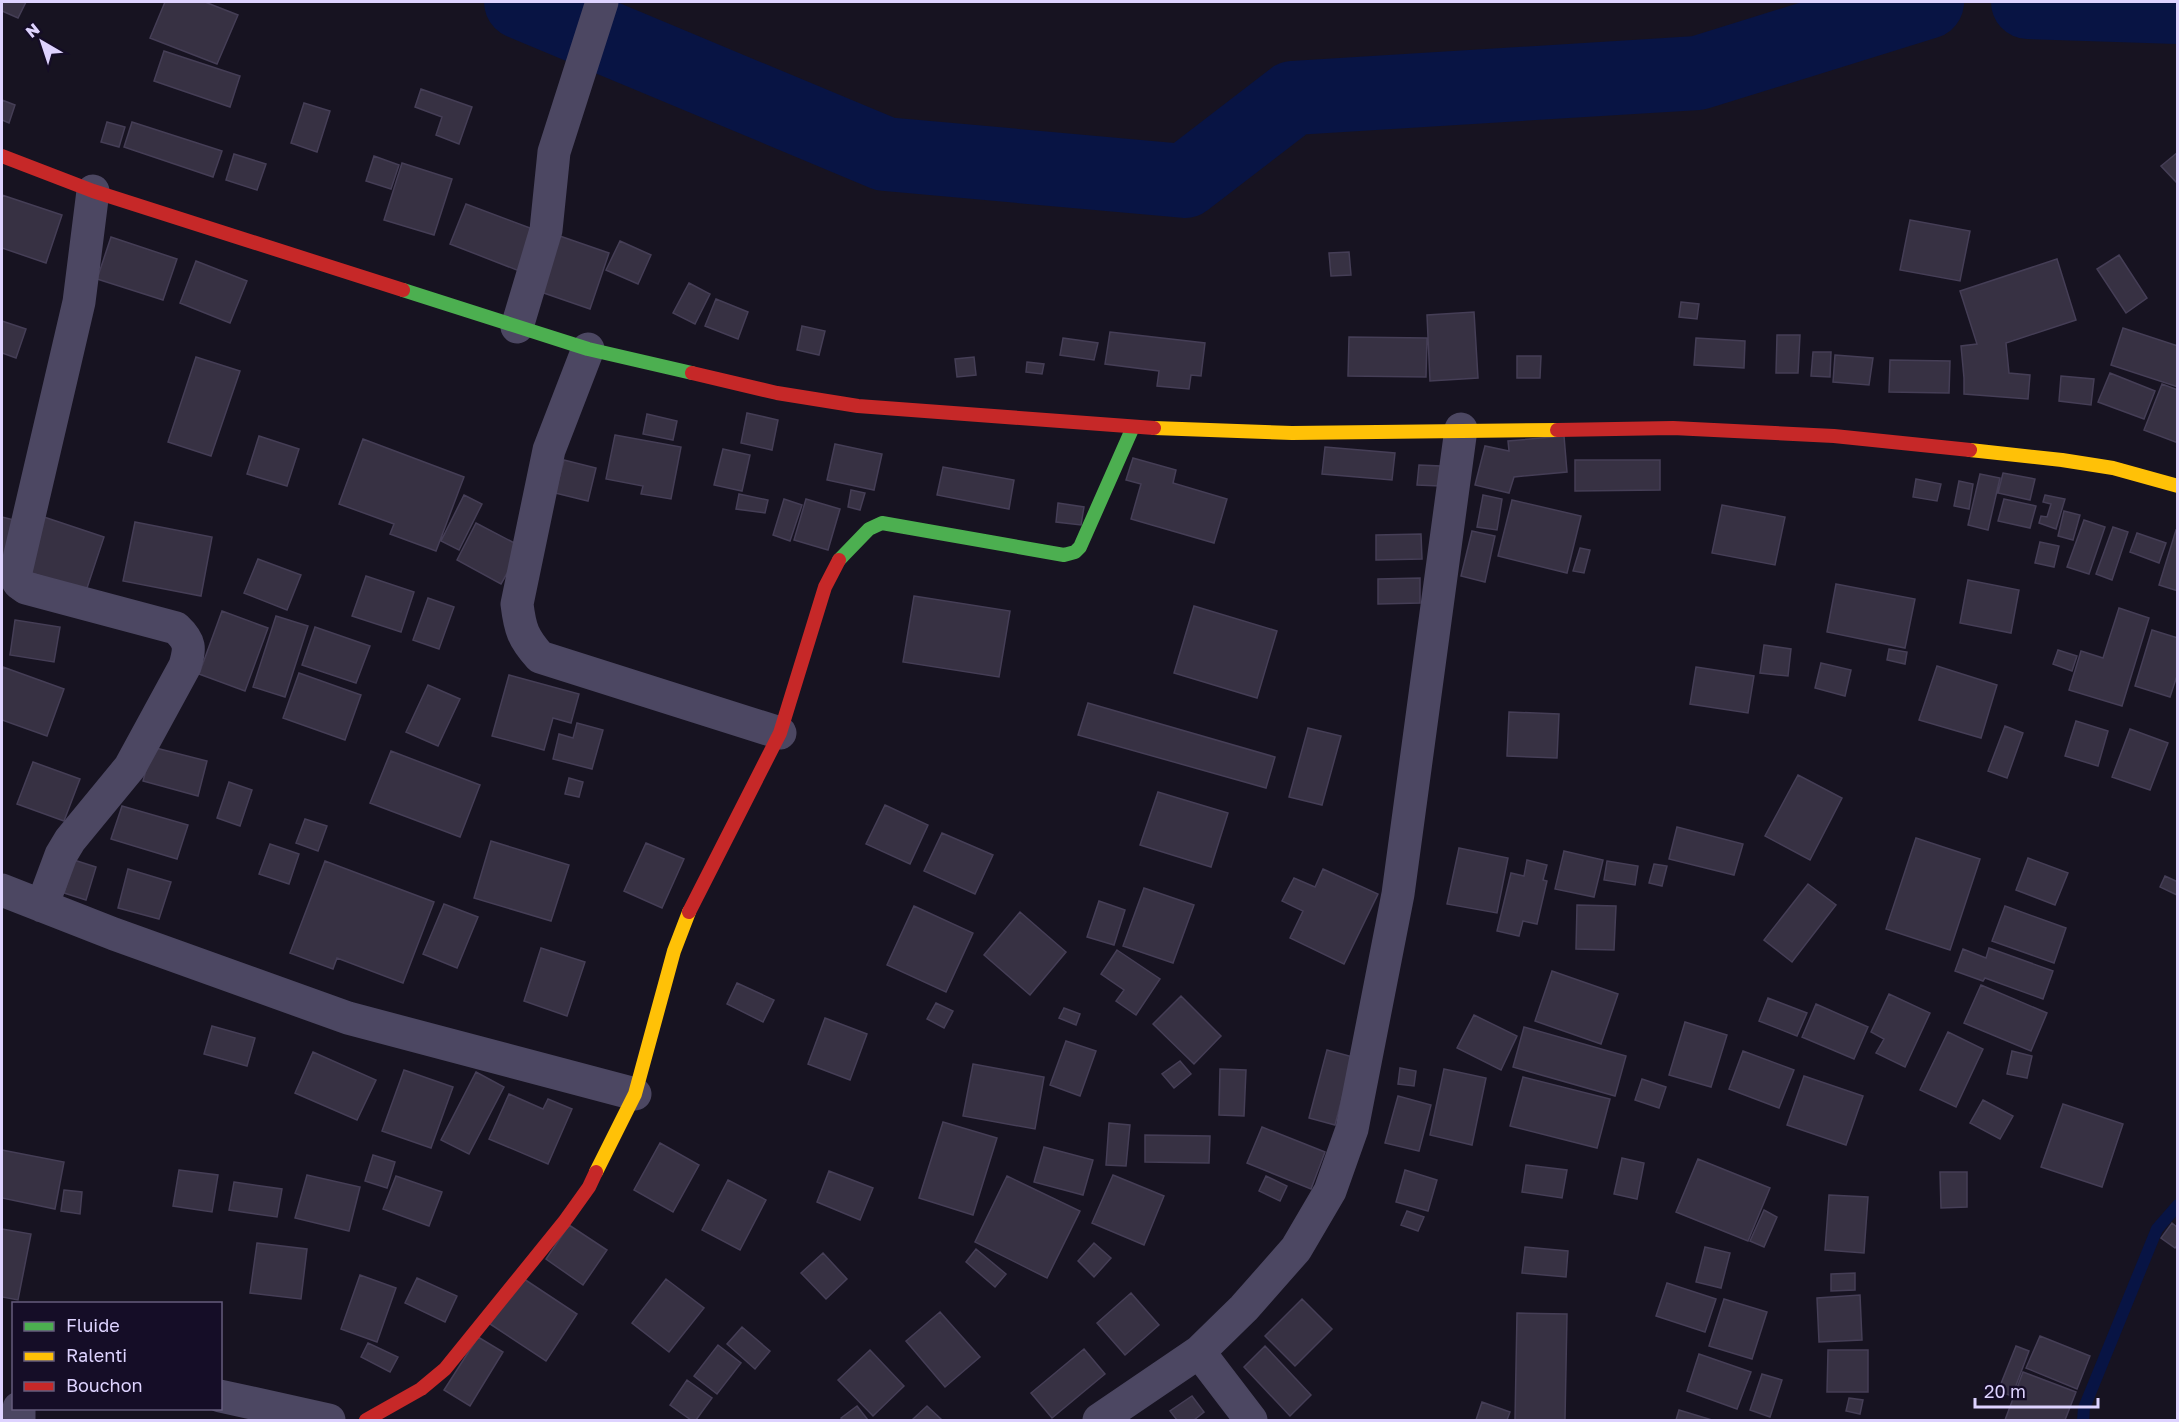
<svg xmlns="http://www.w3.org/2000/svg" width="2179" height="1422" font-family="'Golos Text',sans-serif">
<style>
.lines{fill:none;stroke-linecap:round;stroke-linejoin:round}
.stream{stroke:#081444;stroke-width:12}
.river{stroke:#081444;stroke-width:74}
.building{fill:#373143;stroke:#453e56;stroke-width:1.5}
.street{stroke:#4c4762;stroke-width:33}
.fast{stroke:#4caf50;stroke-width:14}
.slow{stroke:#ffc107;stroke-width:14}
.jam{stroke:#c62828;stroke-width:14}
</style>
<rect width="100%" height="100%" fill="#171321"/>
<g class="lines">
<path class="stream" d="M2083,1420L2084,1408L2157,1229L2178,1205"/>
<path class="river" d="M521,2L885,154L1185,181L1293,98L1698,73L1927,2
M2028,2L2178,7"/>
</g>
<path class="building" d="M2,2H26L18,18L2,11Z
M165,2H205L238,15L217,64L150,38Z
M164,51L240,76L230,107L154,81Z
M421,89L472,107L459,144L436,135L442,117L415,107Z
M2,100L15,105L9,123L2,120Z
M304,103L330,111L317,152L291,143Z
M107,122L125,127L119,147L101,142Z
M132,122L222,151L213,177L124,147Z
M2178,152V184L2161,166Z
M234,154L266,164L257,190L226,180Z
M374,156L399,165L391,189L366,181Z
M402,163L452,179L434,235L384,220Z
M2,195L62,215L46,263L2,248Z
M466,204L538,231L522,272L450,244Z
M1910,220L1970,231L1960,281L1900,270Z
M554,234L609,253L590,309L535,290Z
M111,237L177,259L163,300L97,279Z
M620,241L651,255L638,284L606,270Z
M1349,252L1351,275L1331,276L1329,253Z
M2119,255L2147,298L2126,313L2097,269Z
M2057,259L2076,320L2006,343L2009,373L2030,375L2028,399L1964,394V378L1961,346L1977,344L1960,291Z
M196,261L247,281L230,323L180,303Z
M689,283L710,294L695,324L673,313Z
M716,299L748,312L738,339L705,326Z
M1681,302L1699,304L1697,319L1679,317Z
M1474,312L1478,378L1430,381L1427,315Z
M2,321L26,329L16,358L2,353Z
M802,326L825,331L819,355L797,350Z
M2123,328L2178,346V387L2111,365Z
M1110,332L1205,343L1201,376L1191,375L1189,389L1157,386L1159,371L1105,364Z
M1777,335H1800L1798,373H1776Z
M1349,337L1427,338L1426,377L1348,376Z
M1063,338L1098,343L1094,360L1060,355Z
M1696,338L1745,341L1744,368L1694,365Z
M1813,352H1831L1830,377L1811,376Z
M1835,355L1873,358L1869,385L1833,382Z
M1517,356H1541L1540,378H1517Z
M196,357L240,371L211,456L168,442Z
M974,357L976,375L957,377L955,359Z
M1890,360L1950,361L1949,393L1889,392Z
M1027,362L1044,364L1042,374L1026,372Z
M2110,373L2155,391L2144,419L2098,402Z
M2061,376L2094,379L2091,405L2059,401Z
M2162,384L2178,390V443L2144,430Z
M747,413L778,420L772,450L741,443Z
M647,414L677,421L673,440L643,434Z
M615,435L681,447L671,499L641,494L643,486L606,479Z
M259,436L299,449L287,486L247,474Z
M1564,436L1567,472L1514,477L1509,493L1475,485L1485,446L1509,451L1508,441Z
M363,439L464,477L436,551L390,534L394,524L339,504Z
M835,444L882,454L874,490L827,480Z
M1325,447L1395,453L1392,480L1322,474Z
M723,449L750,455L742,491L714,485Z
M1133,458L1176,470L1173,483L1227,499L1214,543L1131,519L1141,484L1126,480Z
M564,460L596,468L588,501L555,493Z
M1575,460H1660V490L1575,491Z
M1419,465L1441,466L1440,486L1417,485Z
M943,467L1014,480L1009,509L937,495Z
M2003,473L2035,479L2030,500L1998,493Z
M1980,474L2000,478L1988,530L1968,525Z
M1916,479L1941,484L1937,501L1913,497Z
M1959,481L1973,484L1969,509L1954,506Z
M851,490L865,493L860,510L848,507Z
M739,494L768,500L765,513L736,509Z
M464,495L482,504L459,550L441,541Z
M1483,495L1502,499L1497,530L1477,527Z
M2045,495L2065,499L2056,529L2039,523L2041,516L2047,517L2051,504L2043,502Z
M784,499L802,505L790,541L773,535Z
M806,499L840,509L828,550L794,540Z
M2004,499L2036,506L2030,528L1998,521Z
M1512,500L1581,516L1567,573L1498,556Z
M1058,503L1084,507L1081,525L1056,522Z
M1722,505L1785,517L1775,565L1712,553Z
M2064,511L2080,515L2073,540L2058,536Z
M2,517L14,520L4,560L2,559Z
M44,517L104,537L86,591L26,571Z
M2084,520L2105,527L2089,574L2067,567Z
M135,522L212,537L201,596L123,581Z
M476,523L522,547L501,584L457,560Z
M2113,527L2128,532L2112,580L2096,574Z
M2176,530L2178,531V591L2159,585Z
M1472,531L1495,536L1485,582L1461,576Z
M2137,533L2166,543L2159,563L2130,552Z
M1421,534L1422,559L1376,560V535Z
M2040,542L2059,546L2054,567L2035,563Z
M1580,548L1590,550L1584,573L1573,571Z
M258,559L301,575L287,610L244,593Z
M366,576L414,592L401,632L352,616Z
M1420,578V603L1378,604V579Z
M1968,580L2019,590L2011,633L1960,623Z
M1836,584L1915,599L1905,648L1827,632Z
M914,596L1010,611L999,677L903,662Z
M428,598L454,607L439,649L413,640Z
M1194,606L1277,631L1257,698L1174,673Z
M2119,608L2149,618L2122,706L2069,690L2081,651L2103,658Z
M222,611L268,628L245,691L199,674Z
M276,616L308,626L285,697L253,687Z
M15,620L60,627L54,662L10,655Z
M315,627L370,646L356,683L302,665Z
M2152,630L2178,638V673L2170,697L2135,686Z
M1764,645L1791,649L1788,676L1760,673Z
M1889,649L1907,652L1905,664L1887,660Z
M2058,650L2077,656L2072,671L2053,664Z
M1821,663L1851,670L1845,696L1815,688Z
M1937,666L1997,685L1981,738L1919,720Z
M3,667L64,689L47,736L2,720V672Z
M1696,667L1754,676L1748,713L1690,704Z
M299,673L361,695L345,740L283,718Z
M509,675L579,694L571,723L553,718L544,750L492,736Z
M428,685L460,699L438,746L406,732Z
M1088,703L1275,757L1266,788L1078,735Z
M1509,712L1559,714L1557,758L1507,756Z
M2076,721L2108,731L2098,766L2065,756Z
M577,723L603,730L592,769L553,759L559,734L573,738Z
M2005,726L2023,733L2007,778L1988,771Z
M1308,728L1341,736L1322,805L1289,797Z
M2130,729L2168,743L2150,790L2112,777Z
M152,747L207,761L198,796L143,781Z
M391,751L480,785L460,837L370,803Z
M33,762L80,779L64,821L17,804Z
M1798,775L1842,798L1810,860L1765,836Z
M569,778L583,782L579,797L565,794Z
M229,782L252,790L240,826L217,818Z
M1158,792L1228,813L1211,867L1140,845Z
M885,805L928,825L910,864L866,844Z
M122,806L188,825L177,859L111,839Z
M305,819L327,826L318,851L296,843Z
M1677,827L1743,844L1734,875L1669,859Z
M942,833L993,855L975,894L924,871Z
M1916,838L1980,859L1950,950L1886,929Z
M491,841L569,865L551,921L474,898Z
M646,843L684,859L662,908L624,891Z
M270,844L299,854L289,884L259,874Z
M1459,848L1508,858L1497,913L1447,904Z
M1564,851L1603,860L1594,897L1555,889Z
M2028,858L2068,873L2055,905L2016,890Z
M74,860L96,867L86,900L64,893Z
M1527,860L1547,865L1543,880L1547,881L1537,924L1523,921L1519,936L1497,931L1511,873L1524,876Z
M325,861L434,902L403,983L337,958L333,969L290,953Z
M1607,861L1638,866L1635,885L1604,880Z
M1654,864L1667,866L1662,886L1649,883Z
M128,869L171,882L159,919L118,908Z
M1323,869L1378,894L1344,964L1290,938L1303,911L1282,901L1294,878L1315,887Z
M2165,876L2178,882L2177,895L2160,887Z
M1808,884L1836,905L1792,962L1764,940Z
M1144,888L1194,905L1173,963L1123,946Z
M1099,901L1125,910L1114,945L1087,937Z
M444,904L478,917L457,968L423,954Z
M1577,905L1616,906L1614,950L1576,949Z
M914,906L973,933L946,992L887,965Z
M2005,906L2066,928L2054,963L1992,941Z
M1020,912L1066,952L1030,995L984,955Z
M541,948L585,962L567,1016L524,1001Z
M1989,948L2053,971L2043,999L1985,978L1983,981L1955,971L1963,949L1986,958Z
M1117,950L1160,979L1136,1015L1116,1001L1124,990L1101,974Z
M1552,971L1618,994L1601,1044L1535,1021Z
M737,983L774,1000L763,1022L727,1004Z
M1981,985L2047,1013L2031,1051L1964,1023Z
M1889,994L1930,1013L1905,1067L1876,1053L1884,1039L1871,1032Z
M1181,996L1221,1036L1194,1064L1153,1024Z
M1768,998L1807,1013L1797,1036L1759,1021Z
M936,1003L953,1011L944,1028L927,1019Z
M1816,1004L1868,1027L1854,1059L1802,1037Z
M1064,1008L1080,1014L1076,1025L1059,1018Z
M1474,1015L1517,1036L1501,1070L1457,1048Z
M825,1018L867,1034L850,1080L808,1064Z
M1685,1022L1727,1035L1711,1087L1669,1075Z
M212,1026L255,1038L247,1066L204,1054Z
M1524,1027L1626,1056L1615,1096L1513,1067Z
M1948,1032L1983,1049L1956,1107L1920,1090Z
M1066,1041L1096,1051L1080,1096L1050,1085Z
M1327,1050L1353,1057L1335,1125L1309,1118Z
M1743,1051L1794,1070L1779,1108L1729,1089Z
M2012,1051L2032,1056L2027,1078L2007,1074Z
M313,1052L376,1080L357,1120L295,1093Z
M1180,1061L1191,1074L1174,1088L1162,1074Z
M973,1064L1044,1077L1035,1129L963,1116Z
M1400,1068L1416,1071L1414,1086L1398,1084Z
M1220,1069L1246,1070L1244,1116L1219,1115Z
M1444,1069L1486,1078L1472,1145L1430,1135Z
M404,1070L453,1087L431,1148L382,1131Z
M476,1072L504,1087L469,1154L441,1140Z
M1804,1076L1863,1096L1846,1145L1787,1125Z
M1523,1077L1610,1099L1597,1148L1510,1126Z
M1642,1079L1666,1087L1659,1108L1635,1100Z
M509,1094L543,1109L548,1099L572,1109L548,1164L489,1139Z
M1398,1096L1431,1105L1419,1151L1385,1143Z
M1983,1100L2013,1116L2000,1139L1970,1123Z
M2063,1104L2123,1124L2102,1187L2041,1167Z
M943,1122L997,1138L973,1215L919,1198Z
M1109,1123L1130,1125L1126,1166L1106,1165Z
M1262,1127L1325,1152L1311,1189L1247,1163Z
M1145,1135L1210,1136L1209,1163L1145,1162Z
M660,1143L699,1165L673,1212L634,1190Z
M1044,1147L1093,1160L1083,1195L1034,1182Z
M2,1150L64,1162L55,1209L2,1198Z
M373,1155L395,1162L387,1188L365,1181Z
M1622,1158L1644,1163L1637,1199L1614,1194Z
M1698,1159L1770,1188L1748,1241L1676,1212Z
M1526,1165L1567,1170L1562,1198L1522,1192Z
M179,1170L218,1175L212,1212L173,1206Z
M1405,1170L1437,1180L1428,1211L1396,1202Z
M829,1171L873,1188L860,1220L817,1202Z
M1940,1172H1967V1207L1941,1208Z
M307,1175L360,1187L349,1231L295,1218Z
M1113,1175L1164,1196L1144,1245L1092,1223Z
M396,1176L442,1192L429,1226L383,1209Z
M1007,1176L1080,1211L1047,1278L975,1242Z
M1266,1176L1287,1186L1280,1201L1259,1191Z
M728,1180L766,1200L740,1250L702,1230Z
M234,1182L282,1189L277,1217L229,1210Z
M64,1190L82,1192L80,1214L61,1211Z
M1829,1195L1868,1197L1864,1253L1825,1250Z
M1764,1210L1777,1217L1764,1247L1750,1241Z
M1407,1211L1424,1217L1418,1231L1401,1225Z
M2172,1223L2178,1228V1244L2175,1248L2161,1238Z
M569,1225L607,1250L583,1285L546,1259Z
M2,1229L31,1234L18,1300L2,1297Z
M257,1243L307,1249L301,1299L250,1293Z
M1094,1243L1111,1258L1094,1277L1078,1261Z
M1525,1247L1568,1251L1566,1277L1522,1273Z
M1705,1247L1730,1253L1721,1288L1696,1282Z
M976,1249L1006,1274L995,1287L966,1262Z
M823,1253L847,1279L826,1299L801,1273Z
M1855,1273V1290L1831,1291V1274Z
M360,1275L396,1288L377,1342L341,1329Z
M521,1277L577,1314L546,1361L490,1324Z
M417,1278L457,1296L445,1322L405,1303Z
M666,1279L704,1308L669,1352L632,1323Z
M1667,1283L1716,1299L1705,1332L1656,1316Z
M1131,1293L1159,1325L1125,1355L1097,1323Z
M1860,1295L1862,1340L1819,1342L1817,1298Z
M1302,1299L1332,1329L1295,1366L1265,1336Z
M1724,1299L1767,1312L1752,1359L1709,1346Z
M940,1312L980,1357L945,1387L906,1341Z
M1517,1313L1567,1314L1565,1420H1515Z
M742,1327L770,1351L755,1369L727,1344Z
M2040,1336L2090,1356L2077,1389L2026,1368Z
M478,1337L503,1352L470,1406L444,1390Z
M368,1343L398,1357L390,1372L361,1357Z
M718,1345L741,1363L717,1394L694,1376Z
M1265,1346L1311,1395L1290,1416L1244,1367Z
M2016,1346L2029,1351L2012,1396L1998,1391Z
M1084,1349L1105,1374L1052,1418L1031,1393Z
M870,1350L904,1386L873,1416L838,1380Z
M1828,1350H1868V1392H1827Z
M1699,1354L1751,1372L1737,1409L1687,1391Z
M2023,1372L2076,1392L2065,1420H2005Z
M1762,1374L1782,1380L1770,1417L1750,1410Z
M687,1380L712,1398L696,1420H691L670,1405Z
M1192,1396L1204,1412L1194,1420H1177L1170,1411Z
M1849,1398L1863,1400L1860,1414L1846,1411Z
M1482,1402L1510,1412L1507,1420H1476Z
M857,1406L868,1420H843L841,1418Z
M927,1406L942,1420H912Z
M1679,1410L1712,1420H1676Z"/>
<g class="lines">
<path class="street" d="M517,327L546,230L554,152L602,2
M588,349L549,450L517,604C520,629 523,638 540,657L780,733
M2,890L114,934L348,1018L635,1094
M42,906L61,855L70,840L130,767L185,666C190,648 191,642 176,628L26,588L19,583L15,576L79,302L93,191
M1199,1352L1251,1420
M220,1396L329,1420
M19,1420V1408
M1099,1420L1199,1352L1244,1308L1296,1249L1330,1191L1352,1129L1398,894L1461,429"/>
<path class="fast" d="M403,290L588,349L692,373
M839,560L869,529L882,523L1064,555L1075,552L1080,547L1133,427"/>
<path class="slow" d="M1154,428L1292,433L1557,430
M1970,450L2062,460L2113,468L2178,486
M596,1172L635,1094L674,951L689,912"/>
<path class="jam" d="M2,156L93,191L403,290
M692,373L777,393L858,406L1154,428
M1557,430L1673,428L1834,436L1970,450
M689,912L780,733L825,587L839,560
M366,1420L421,1389L445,1369L564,1222L589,1187L596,1172"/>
</g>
<rect width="2179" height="1422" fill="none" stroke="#ded3ff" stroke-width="6"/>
<rect x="12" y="1302" width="210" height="108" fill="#150d27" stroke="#655c7d" stroke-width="1.5"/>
<rect x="24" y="1322" width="30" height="9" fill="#4caf50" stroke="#655c7d" stroke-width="1.5"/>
<text x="66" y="1332" font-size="18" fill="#ded3ff">Fluide</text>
<rect x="24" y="1352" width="30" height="9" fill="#ffc107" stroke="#655c7d" stroke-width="1.5"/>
<text x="66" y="1362" font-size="18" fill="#ded3ff">Ralenti</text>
<rect x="24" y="1382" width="30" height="9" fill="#c62828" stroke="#655c7d" stroke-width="1.5"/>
<text x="66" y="1392" font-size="18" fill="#ded3ff">Bouchon</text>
<g transform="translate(42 42) rotate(321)" stroke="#150d27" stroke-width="4.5" paint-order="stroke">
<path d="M0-4.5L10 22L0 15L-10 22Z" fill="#ded3ff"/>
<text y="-9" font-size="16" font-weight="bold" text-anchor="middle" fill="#ded3ff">N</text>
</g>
<path d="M1975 1398v9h123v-9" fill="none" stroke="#ded3ff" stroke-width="3"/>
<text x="1984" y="1398" font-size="18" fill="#ded3ff" stroke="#150d27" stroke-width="4.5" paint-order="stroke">20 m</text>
</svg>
